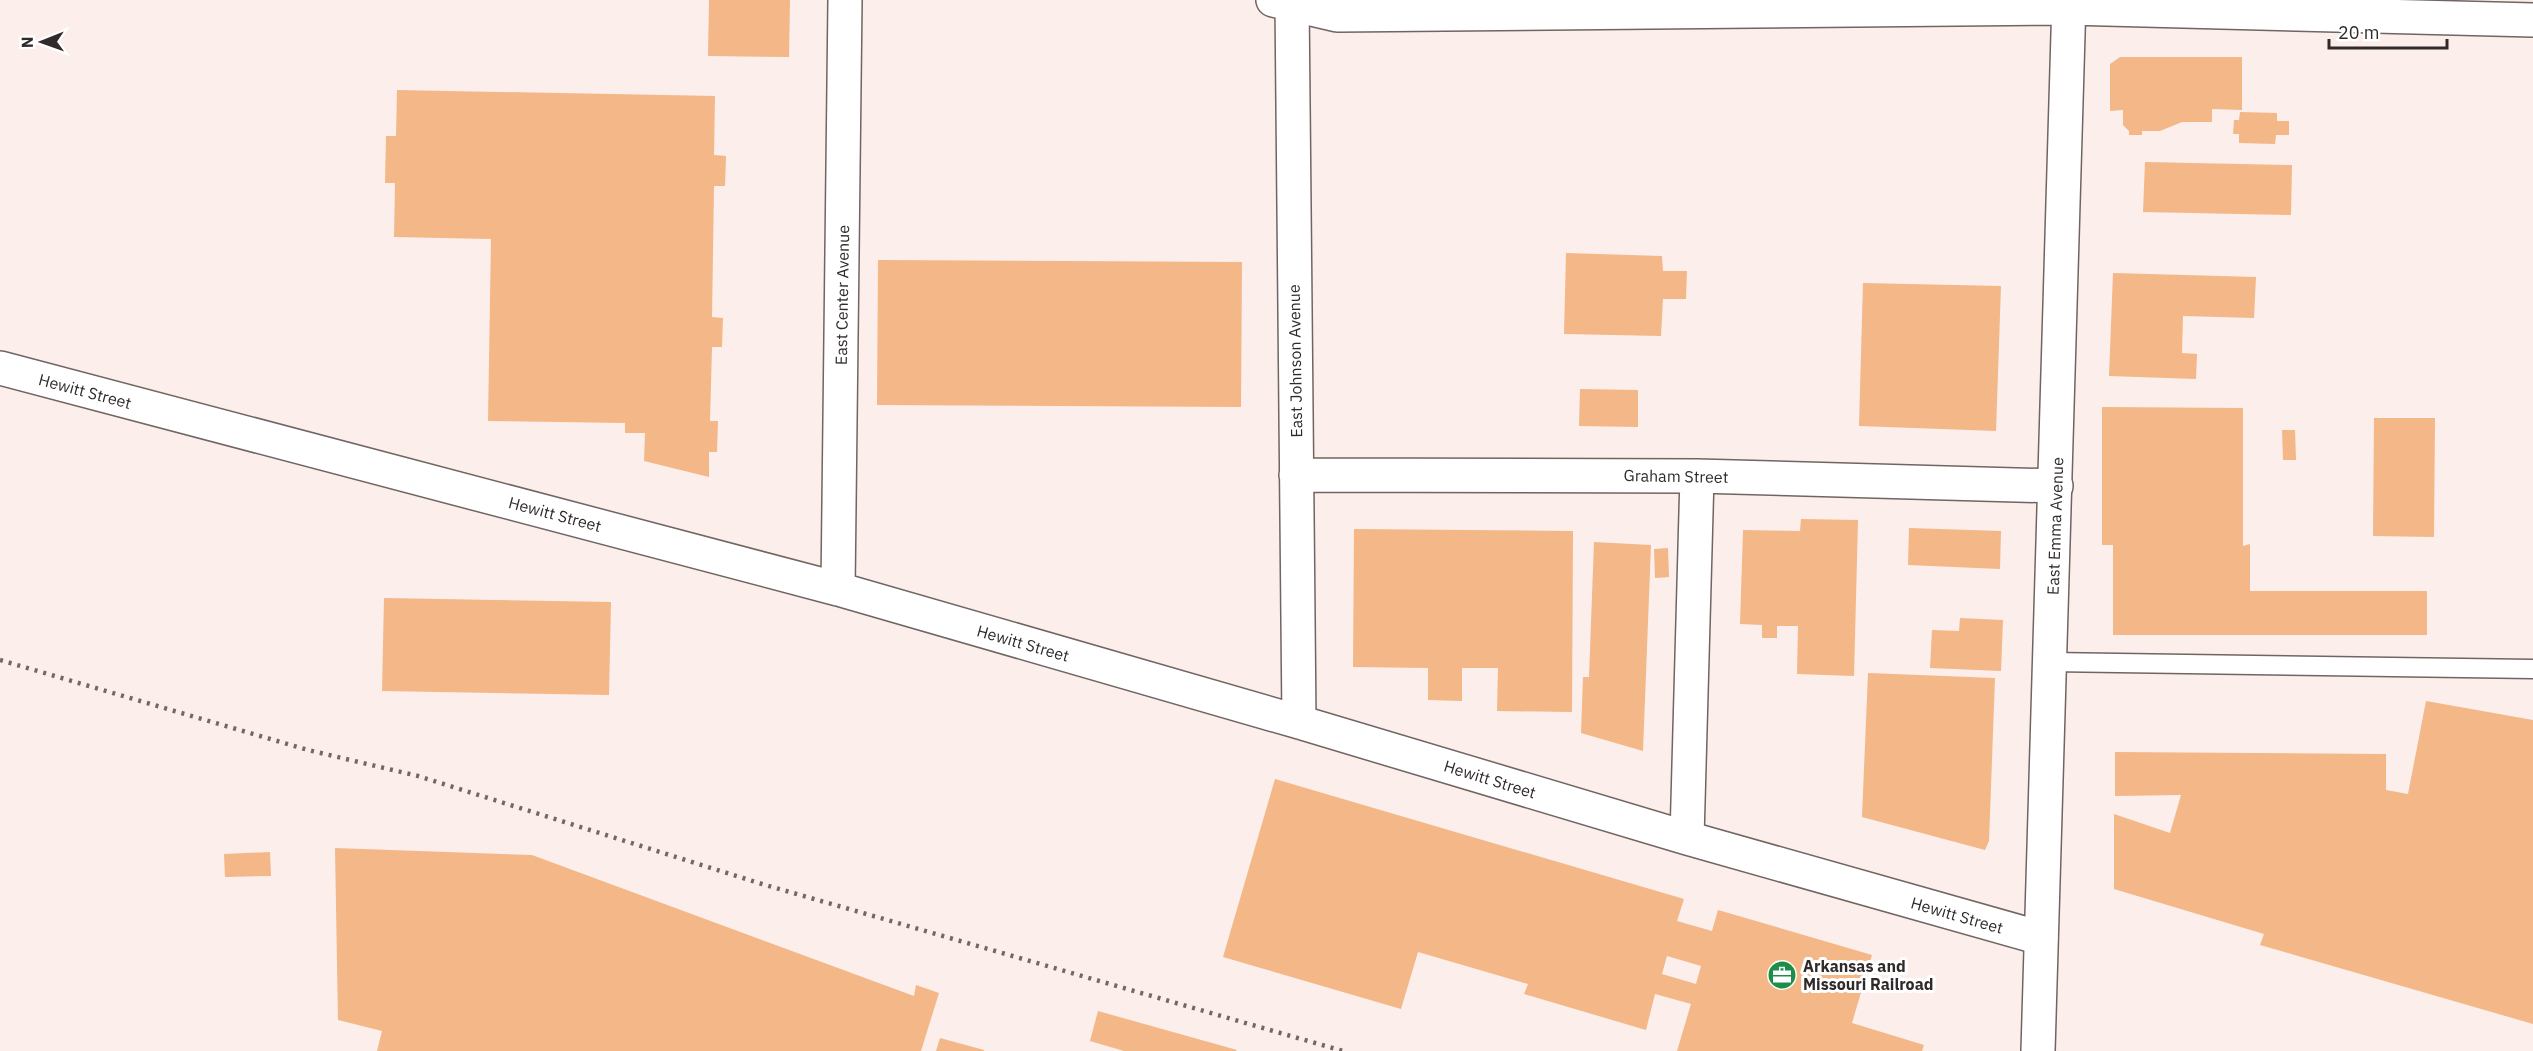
<svg xmlns="http://www.w3.org/2000/svg" width="2533" height="1051" font-family="'IBM Plex Sans',sans-serif">
<style>
.building{fill:#f3b788;fill-rule:evenodd}
.lines{fill:none;stroke-linecap:round;stroke-linejoin:round}
.service-casing{stroke:#706562;stroke-width:21}
.minor-casing{stroke:#706562;stroke-width:36}
.tertiary-casing{stroke:#706562;stroke-width:36}
.service{stroke:#fff;stroke-width:18}
.minor{stroke:#fff;stroke-width:33}
.tertiary{stroke:#fff;stroke-width:33}
.rail{stroke:#706867;stroke-width:4.5;stroke-dasharray:3 6;stroke-linecap:butt}
.labels{text-anchor:middle;stroke-width:6;stroke-linejoin:round;paint-order:stroke}
.street-label{font-size:16px;fill:#302b2a;stroke:#fff}
.poi-label{font-size:16px;font-weight:bold;fill:#302b2a;stroke:#fff;text-anchor:start}
</style>
<rect width="100%" height="100%" fill="#fbeeeb"/>
<path class="building" d="M709,0H790L789,57L708,56Z
M2120,57H2242V110L2212,109V122H2182L2160,131H2142V135H2129V131L2123,125V110L2110,111V64Z
M397,90L715,96L714,155L726,156L725,186H714L712,317L723,318L722,347H712L710,421H718L717,452H709V477L644,461L645,433H625V423L488,421L491,239L394,237L395,183H385L386,136H396Z
M2240,112L2277,113V121H2289V135H2276L2275,144L2239,143V134H2233L2234,120H2239Z
M2145,162L2292,165L2291,215L2143,212Z
M1566,253L1662,256L1663,271H1687L1686,299H1663L1661,336L1564,334Z
M878,260L1242,262L1241,407L877,405Z
M2113,273L2256,277L2254,318L2183,316L2182,353L2197,354L2196,379L2109,376Z
M1863,283L2001,286L1996,431L1859,426Z
M1580,389L1638,390V427L1579,426Z
M2102,407L2243,408V546L2250,544V591H2427V635H2113V545H2102Z
M2374,418H2435L2434,537L2373,536Z
M2282,430H2295L2296,460H2283Z
M1801,519L1858,520L1854,676L1797,674L1798,626H1777V638H1762V625L1740,624L1743,530L1800,531Z
M1909,528L2001,531L2000,569L1908,565Z
M1354,529L1573,531L1572,712L1497,711L1498,668H1462V701L1428,700V668L1353,667Z
M1594,542L1651,545L1643,751L1581,733L1583,677H1589Z
M1668,548L1669,577L1655,578L1654,549Z
M384,598L611,602L609,695L382,691Z
M1960,618L2003,620L2001,671L1930,668L1932,630L1959,631Z
M1868,673L1995,678L1989,841L1985,850L1862,817Z
M2426,701L2533,720V1024L2260,945L2264,934L2114,889V814L2170,833L2181,795L2115,796V752L2386,754V790L2408,794Z
M1275,779L1684,899L1677,921L1712,931L1718,910L1872,955L1852,1023L1924,1045L1922,1051H1677L1691,1004L1655,994L1646,1030L1524,994L1528,984L1418,952L1401,1009L1223,957ZM1667,956L1701,966L1696,984L1662,974Z
M335,848L532,855L914,996L916,985L939,993L921,1051H377L382,1031L338,1020Z
M270,852L271,876L225,877L224,854Z
M1098,1011L1237,1050L1236,1051H1124L1090,1041Z
M940,1038L984,1050V1051H936Z"/>
<g class="lines">
<g class="service-casing">
<path id="service" d="M2050,662L2533,669"/>
</g>
<g class="minor-casing">
<path id="minor" d="M1273,0L1337,15L2068,8L2533,20
M1292,0L1299,722
M0,368L838,589L1299,722L1687,838L2041,938
M1296,475L1697,476L2056,486
M838,589L845,0
M1687,838L1697,476"/>
</g>
<g class="tertiary-casing">
<path id="tertiary" d="M2038,1051L2069,0"/>
</g>
<use href="#service" class="service"/>
<use href="#minor" class="minor"/>
<use href="#tertiary" class="tertiary"/>
<path class="rail" d="M0,660L308,750L418,776L762,884L1343,1051"/>
</g>
<defs>
<g id="office-disc" transform="scale(1.5)"><circle r="9.5" fill="#1c8e48" stroke="#fff"/><path d="M-6-3h4V-5.5h4V-3h4V5H-6ZM-1-4.5V-3h2v-1.5ZM-6 0V1H6V0Z" fill="#fff"/></g>
</defs>
<g fill-rule="evenodd">
<use href="#office-disc" x="1782" y="975"/>
</g>
<g class="labels">
<g class="street-label">
<text transform="translate(842 295) rotate(-89)" y="6">East Center Avenue</text>
<text transform="translate(1295 361) rotate(-91)" y="6">East Johnson Avenue</text>
<text transform="translate(85 391) rotate(15)" y="6">Hewitt Street</text>
<text transform="translate(1676 476) rotate(1)" y="6">Graham Street</text>
<text transform="translate(555 514) rotate(15)" y="6">Hewitt Street</text>
<text transform="translate(2055 526) rotate(-88)" y="6">East Emma Avenue</text>
<text transform="translate(1023 643) rotate(16)" y="6">Hewitt Street</text>
<text transform="translate(1490 779) rotate(17)" y="6">Hewitt Street</text>
<text transform="translate(1957 915) rotate(16)" y="6">Hewitt Street</text>
</g>
<g class="poi-label">
<text x="1803" y="972">Arkansas and<tspan x="1803" dy="18">Missouri Railroad</tspan></text>
</g>
</g>
<g transform="translate(42 42) rotate(269)" stroke="#ffffff" stroke-width="4.5" paint-order="stroke">
<path d="M0-4.5L10 22L0 15L-10 22Z" fill="#302b2a"/>
<text y="-9" font-size="16" font-weight="bold" text-anchor="middle" fill="#302b2a">N</text>
</g>
<path d="M2329 39v9h118v-9" fill="none" stroke="#302b2a" stroke-width="3"/>
<text x="2338" y="39" font-size="18" fill="#302b2a" stroke="#ffffff" stroke-width="4.5" paint-order="stroke">20 m</text>
</svg>
